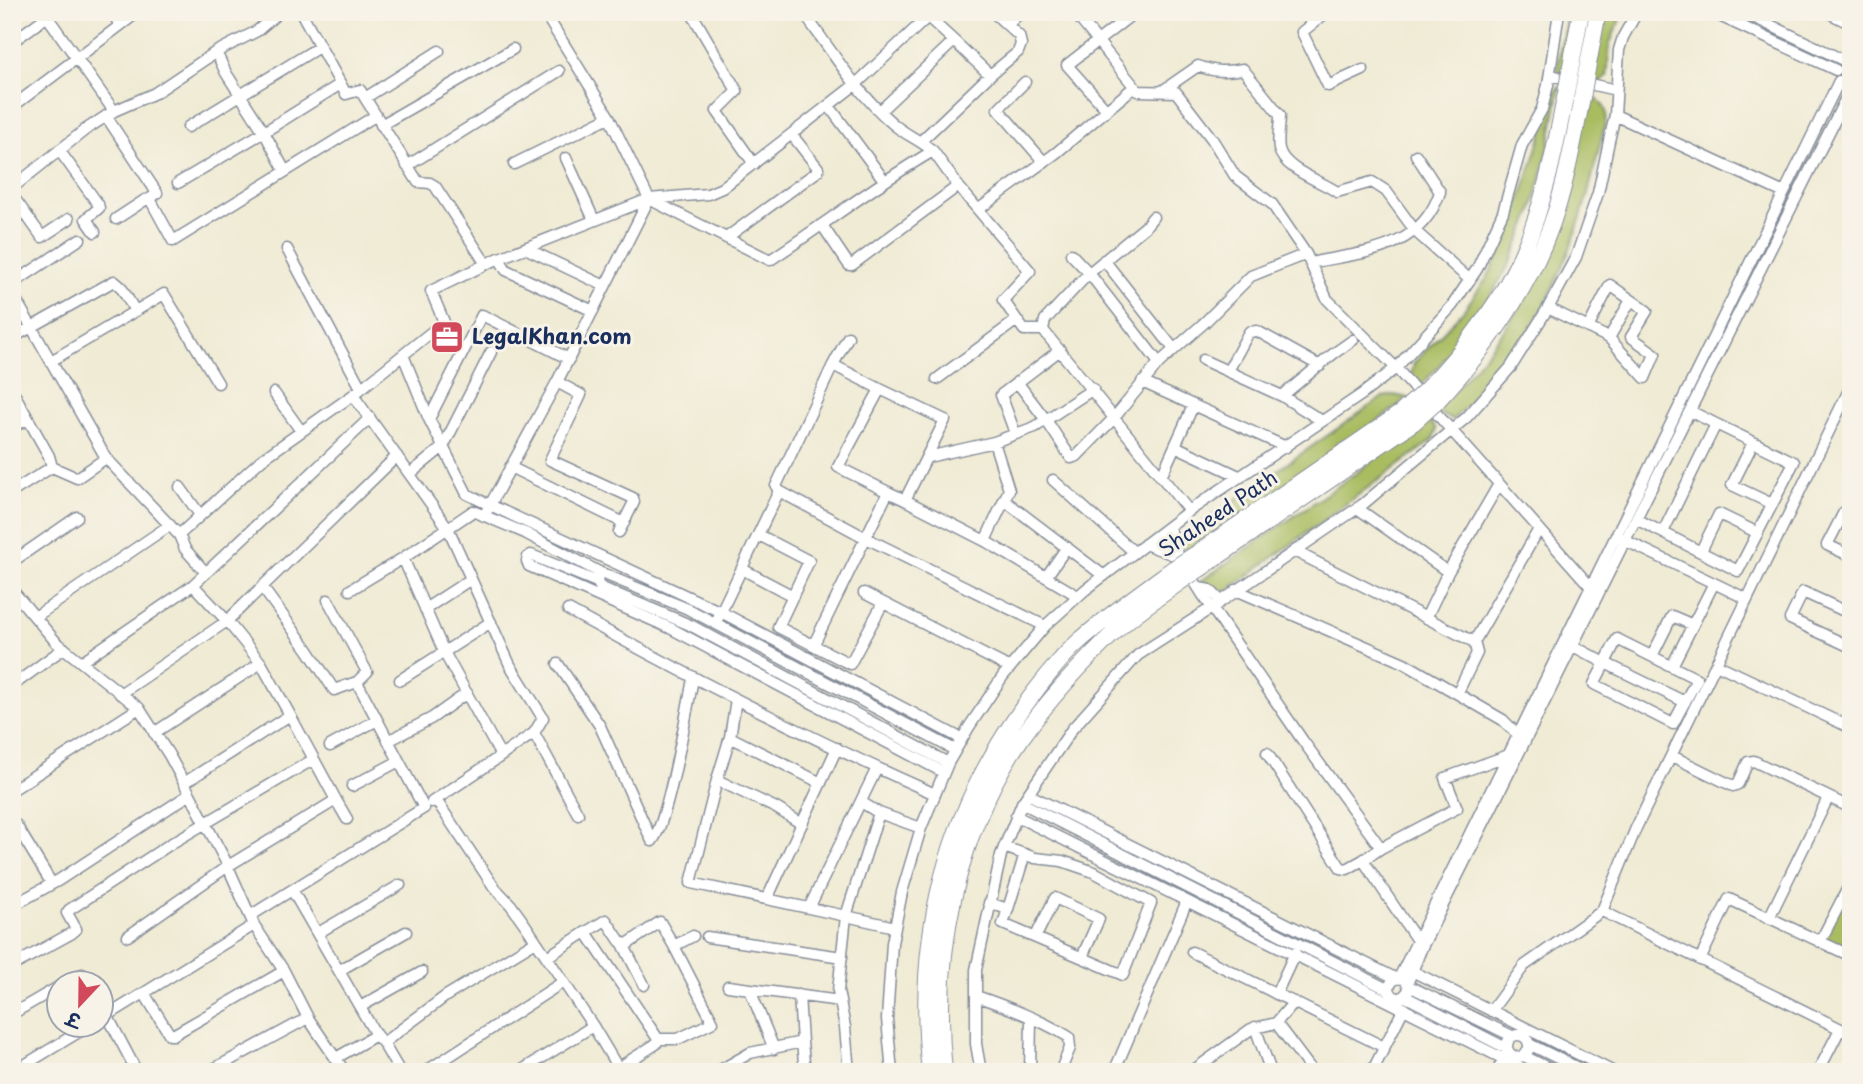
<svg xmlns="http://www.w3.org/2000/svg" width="1863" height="1084" font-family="'Playpen Sans','Playpen Sans Deva',sans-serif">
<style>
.green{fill:#a9bc60;stroke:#62765f;stroke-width:2}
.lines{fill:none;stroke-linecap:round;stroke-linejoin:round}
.minor-casing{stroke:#868d99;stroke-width:13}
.highway-casing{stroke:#868d99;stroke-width:18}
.minor{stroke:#fff;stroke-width:10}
.highway{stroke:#fff;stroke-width:16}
.highway-bridge-casing{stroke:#868d99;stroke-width:18;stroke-linecap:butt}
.highway-bridge{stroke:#fff;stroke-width:16}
.labels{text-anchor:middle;stroke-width:6;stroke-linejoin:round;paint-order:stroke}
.poi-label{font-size:21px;font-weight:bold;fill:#1b2f5e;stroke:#f7f3e8;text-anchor:start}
.street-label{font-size:21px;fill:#1b2f5e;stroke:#f7f3e8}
</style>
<rect width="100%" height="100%" fill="#f7f3e8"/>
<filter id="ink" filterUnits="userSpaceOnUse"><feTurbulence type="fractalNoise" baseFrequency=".0143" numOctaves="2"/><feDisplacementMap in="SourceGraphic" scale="14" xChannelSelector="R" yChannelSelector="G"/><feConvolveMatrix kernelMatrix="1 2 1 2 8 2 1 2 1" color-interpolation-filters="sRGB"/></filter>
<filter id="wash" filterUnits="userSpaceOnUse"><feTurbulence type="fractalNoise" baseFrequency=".00686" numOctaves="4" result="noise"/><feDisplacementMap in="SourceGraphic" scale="28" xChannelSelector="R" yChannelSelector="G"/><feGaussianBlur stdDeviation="1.57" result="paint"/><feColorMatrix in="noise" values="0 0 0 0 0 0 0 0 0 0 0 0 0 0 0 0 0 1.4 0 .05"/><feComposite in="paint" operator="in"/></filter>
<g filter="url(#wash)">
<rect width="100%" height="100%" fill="#f0ebd4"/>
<path class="green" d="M1567,12H1577L1563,77L1559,74L1557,68Z
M1602,12H1623L1610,43L1607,77L1601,82L1590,83Z
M1560,86L1549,147L1532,212L1511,261L1473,327L1418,389L1411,376L1414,363L1463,311L1487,278L1499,255L1512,225L1542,134L1551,94Z
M1588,93C1595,98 1604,103 1606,112C1607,123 1601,138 1599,148C1584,217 1561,287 1520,345C1501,373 1476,397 1452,420L1435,411C1469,374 1503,338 1528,293C1561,234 1572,158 1588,93Z
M1394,395L1408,398L1306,475L1185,552L1182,540L1183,536L1383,397Z
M1427,418L1436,429L1433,440L1227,591L1215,590L1201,581L1355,474Z
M1851,877V954L1821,940Z"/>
</g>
<g filter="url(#ink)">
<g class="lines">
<g class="minor-casing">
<path id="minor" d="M44,12L114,111
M112,12L120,25
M301,12L346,94L360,90L418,182L430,183L435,186L486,264
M691,12L737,91L717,111L754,164
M803,12C830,49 857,93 892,123C904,134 920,140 933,151
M1074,12L1138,91L1176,92L1212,139L1235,176L1272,204L1306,254
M1327,12L1302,32L1328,86L1363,70
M1711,12L1836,70
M1743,12L1841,59
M1827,12L1851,24
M929,18L954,41
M549,20L609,117L649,199
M1007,25L1021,12
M12,42L53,12
M1850,55L1851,53
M1550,75L1616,90
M1025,82L998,109L1044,162
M1162,91L1198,66C1214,72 1226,72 1243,69L1280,115C1280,125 1277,139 1279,149C1284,170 1322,181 1337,192L1372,182L1386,191L1416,232L1470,280
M365,98L439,51
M829,106L884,180
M12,107L138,12
M1107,110L1067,65L1135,12
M880,111L954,41L990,75
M1615,115L1784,193
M106,116L157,193L150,199L173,241L375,116
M381,125L513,49
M188,127L319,47
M921,141L990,75L1018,52L1021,44L1019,36L993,12
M59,150L98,204L99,208L86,219L95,232
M566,158L594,220
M514,164L609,117
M407,166L559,71
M285,171L264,132L339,85
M178,183L264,132L226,73L216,52
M12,188L85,130L114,111L155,93L216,52L257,31L279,12
M12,195L42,237L69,219
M979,209L1056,153L1134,87
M116,219L145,200L150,199
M822,225L849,265H852L958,186
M726,238L818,171V168L792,135
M525,248L605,286
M287,249L361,388
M1071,254L1089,273L1159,363
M499,258L506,270L593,311
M1104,260L1173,348
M1310,263C1362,252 1420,252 1440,192L1416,155
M12,284L80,239
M12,293L106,458
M1548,308L1609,338L1645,378L1655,354L1631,337L1647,311L1610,285L1588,328
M1043,330L1045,320L1089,273L1145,227L1153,217
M12,338L114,281L121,287L135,311
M1609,338L1631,300
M403,355L429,419L467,494L490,505L557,382L649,199L708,194L722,188L856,84L933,12
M1203,360L1282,396L1322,421
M51,361L164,294L218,383
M1228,371L1249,332L1257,331L1320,366
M937,379L1017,320
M557,382L581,395L550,460L633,498L634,502L619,532
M1142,382L1286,447
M880,389L945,420L905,500L888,492
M12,390L49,456L52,467
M274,393L301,431
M353,395L448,528L473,511L525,533L599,572
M1282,396L1333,354L1353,340
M1690,411L1716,424
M429,419L482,315L569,359
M12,428L27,419
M1015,433L1001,395L1060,350
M1753,443L1732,485L1772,504
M1175,446L1241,477
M928,457L994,442L1035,427L1093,389
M510,467L624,523
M410,474L443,447L491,352
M1161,477L1193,406
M1053,480L1134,552
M180,487L200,515
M779,491L866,538L1045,626
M12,492L52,467L77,478L106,458L179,535L261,460L353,395L444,322L431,291L497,259L649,199L770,260C825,224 876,184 933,151L958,186L1030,271L1003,300L1024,330H1043L1114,418L1077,456L1071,458L1046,420L1017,382
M905,500L985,541L1078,596
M1004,500L1104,576
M1357,508L1448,572
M1189,511L1114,418L1159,363L1204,323L1251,276L1306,254L1327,299L1396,368L1590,586
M1851,515L1844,512L1827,545L1851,556
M484,516L490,505L721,612L962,739
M1636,519L1738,571L1794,462L1716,424L1663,532
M1169,526L1179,557L1203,595L1303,741L1381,848L1363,860L1418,942
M179,535L185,549L206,573
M759,535L809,561L778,627L850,664L883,603
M1620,538L1747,599
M985,541L1009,490L994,442
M1145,544L1179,557
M1294,551L1474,642
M1701,551L1719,514L1758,533
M403,558L444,652L491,622
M12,562L77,517
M742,569L793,596
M1046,577L1067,547
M597,582L531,555L528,557L527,561L529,566L670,628L943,772
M193,585L227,621L397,456
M262,587L308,650L334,690L357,682L367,672L328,600
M1199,588L1210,590L1217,597
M12,590L56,642L139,708L169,755L190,794L225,860L254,925L284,971L308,1018L345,1072
M350,590L403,558L448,528L510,665L543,718L534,733L501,756
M1236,590L1404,663L1503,720L1517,734
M864,593L1010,668
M425,609L471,579
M568,610C688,676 810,739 935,794
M1851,614L1803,592L1790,619L1851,647
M35,617L170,525
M718,618L779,491L776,486L833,365
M1426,618L1448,572L1499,484
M813,646L888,492L838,467L880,389L833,365L848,337
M1573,646L1605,663L1594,684L1673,724L1697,679L1617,639L1605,663L1685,702
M1652,656L1672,616L1693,625
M81,662L193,585L370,418
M558,664L600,726L652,841C668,824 687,708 693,679
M1716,664L1851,728
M1672,666L1714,583
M400,680L444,652L501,756L432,802
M12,686L64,648
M1458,692L1477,653L1474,642L1539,529
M120,694L227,621L261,663
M736,699L730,737L717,780L776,808L802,824
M154,733L261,663L290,715
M534,733L578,814
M730,737L821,783
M388,741L432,718L467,693
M330,746L377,720
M1267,753L1341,868L1347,869L1363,860
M1672,756L1733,786L1738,784L1748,762L1754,761L1851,808
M948,763L690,625L600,587L597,582L599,572L688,609L955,750
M717,780L691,883L846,916L838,991L845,1027L849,1072
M352,786L399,761
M12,790L139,708
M1028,794L1395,978L1404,979L1408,984L1409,990L1402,998C1394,999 1389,994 1389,986L1395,978
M336,800L347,819
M436,800L494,887L511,905L526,926L593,1026L618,1068L623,1065
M861,802L879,813L921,828
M1022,803L1389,990
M879,813L846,916L895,927
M1016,816L1530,1072
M16,825L52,884
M1381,848L1457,808L1445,778L1506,756
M292,890L376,1035
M767,899L837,748
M989,903L1008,909L1003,924L1123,975L1151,903L1094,872L1062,861L1035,858L1004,847
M12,906L59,880L190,794
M809,908L877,768
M1008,909L1025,854
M1602,911L1851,1034
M250,916L424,808L357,682
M1769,918L1828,798
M586,932L606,920L620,941L626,945L660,922L674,946L693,936
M318,933L400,885
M128,936L228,866L336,800L290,715L184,783
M1036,936L1055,898L1099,919L1082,957
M707,937L842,957
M1820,942L1851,882
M623,944L644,985
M1192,952L1384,1047
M547,957L586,932L658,1039L656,1044L623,1065L627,1072
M1700,960L1729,899L1851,956
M12,966L72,933L76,929L67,913L69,910L172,843L314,759
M1406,968L1614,1072
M340,970L406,932
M1399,978L1839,81
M66,982L82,974
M1408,982L1422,947L1851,88
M728,986L840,1001
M1409,986L1512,1036
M750,990L774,1049
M144,993L170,1035H173L284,971
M1276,994L1295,953
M799,995L802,1042
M976,996C1008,1007 1040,1019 1069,1037L1070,1048L1060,1072
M1404,996L1506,1048
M360,1007L422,972
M1491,1011L1524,966L1602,911L1636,828L1851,386
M12,1014L60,986
M107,1015L137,1072
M102,1019L254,925
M1276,1023L1313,1072
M1255,1027L1271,1072
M1507 1046a11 11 0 1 1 22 0a11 11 0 1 1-22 0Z
M658,1039H678L713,1022L674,946
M383,1043L400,1072
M1529,1044L1586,1072
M1524,1056L1556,1072
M336,1058L376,1035L383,1043L446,996L536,941
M13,1072L92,1024
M208,1072L308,1018
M425,1072L563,982
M519,1072L593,1026
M717,1072L750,1053L802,1042L805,1072
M892,1072L887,1019L892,943L902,892L921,828L948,763L969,727L1003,676L1045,626L1085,590L1189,511L1361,395L1396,368L1452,306L1477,269L1503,212L1522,145L1542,109L1548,85L1559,12
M981,1072L976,1044V970L1001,855L1022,803L1072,729L1138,655L1213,607L1362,505L1467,417L1511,367L1548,308L1576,257L1598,193L1609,141L1615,115L1619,50L1623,37L1637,12
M1030,1072L1031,1019
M1114,1072L1187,901
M1191,1072L1251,1029L1276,1023L1294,1002
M1372,1072L1404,1008
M1497,1072L1507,1052
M1818,1072L1840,1029"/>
</g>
<g class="highway-casing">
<path id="highway" d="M1570,71L1581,12
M1586,75L1598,12
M1425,391C1464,350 1501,304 1523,252C1546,200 1556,143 1567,88
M1436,402C1494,340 1542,271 1563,187C1571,156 1577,124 1583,92
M1193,556L1402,412
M1201,568L1414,422
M930,1072C915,940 945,818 1022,709C1038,687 1056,663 1076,644C1106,617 1140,593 1173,569
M944,1072C932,957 955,833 1022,737C1051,696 1085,660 1121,626C1139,609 1161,596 1181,581"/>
</g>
<use href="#minor" class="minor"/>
<use href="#highway" class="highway"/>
<g class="highway-bridge-casing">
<path id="highway-bridge" d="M1567,88L1570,71
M1583,92L1586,75
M1402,412L1425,391
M1414,422L1436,402
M1173,569L1193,556
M1181,581L1201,568"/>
</g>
<use href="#highway-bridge" class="highway-bridge"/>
</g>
</g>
<defs>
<g id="office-square" transform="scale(1.75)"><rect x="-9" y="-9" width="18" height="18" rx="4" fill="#d1495b" stroke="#f7f3e8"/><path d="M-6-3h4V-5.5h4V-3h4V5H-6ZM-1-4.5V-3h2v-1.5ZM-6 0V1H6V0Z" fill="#fff"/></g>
</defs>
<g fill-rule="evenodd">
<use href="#office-square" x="447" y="337"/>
</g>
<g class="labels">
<g class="poi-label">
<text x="472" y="344">LegalKhan.com</text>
</g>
<g class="street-label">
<text transform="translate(1218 514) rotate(-34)" y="7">Shaheed Path</text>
</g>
</g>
<rect width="1863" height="1084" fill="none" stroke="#f7f3e8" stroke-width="42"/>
<g transform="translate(80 1004) rotate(202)"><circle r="33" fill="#f7f3e8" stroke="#9fa5b1" stroke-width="2"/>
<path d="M0-5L12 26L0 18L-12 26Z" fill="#d1495b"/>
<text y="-10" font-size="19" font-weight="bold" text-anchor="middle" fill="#1b2f5e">उ</text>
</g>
</svg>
